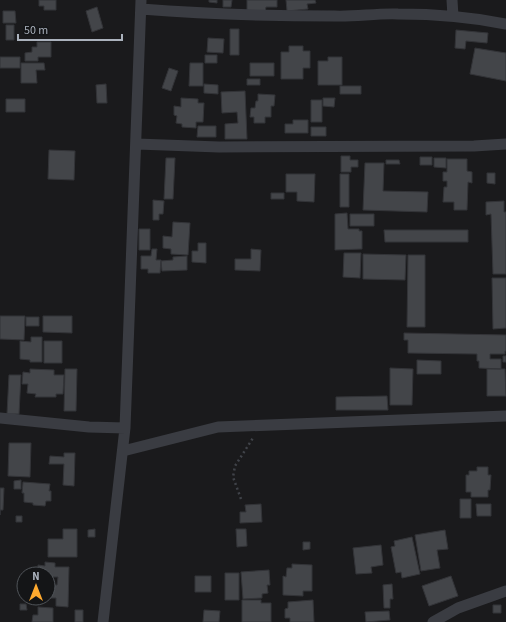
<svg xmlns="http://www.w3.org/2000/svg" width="506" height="622" font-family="'Source Sans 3',sans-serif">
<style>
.building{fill:#434549;stroke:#333438}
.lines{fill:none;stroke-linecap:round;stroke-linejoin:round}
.path{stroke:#404349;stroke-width:2.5;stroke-dasharray:2 3;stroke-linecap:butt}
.minor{stroke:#3a3c42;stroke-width:11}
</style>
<rect width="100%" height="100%" fill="#1a1a1c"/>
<path class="building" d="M39,0H56V10H44V6H39Z
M209,0H217V3L209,2Z
M223,0H232L231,7H223Z
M247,0H277V7H266L265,12H247Z
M286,0H315L316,3L307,4L308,9L287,11Z
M97,7L103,28L92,32L86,11Z
M3,11H15L16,23H3Z
M6,25H14V40H6Z
M230,29H239V55H230Z
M456,30L488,33L487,43L466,41L465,49L455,48Z
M208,38L224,39L223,53L207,52Z
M37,42H51V57H38V61H25V53L32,52V47H37Z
M289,46H303V51H310V68H303V79H281V52H289Z
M475,48L506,53V81L470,74Z
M205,55H217V63H205Z
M0,57H20V68H0Z
M328,57H342V85H318V61H328Z
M21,63H44L45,70H36L37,83H21Z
M190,63H203V86H189Z
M250,63H274V76H250Z
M169,68L178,71L171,91L162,88Z
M247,79H260V85H247Z
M106,84L107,103H97L96,85Z
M204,84L218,85V94L204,93Z
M340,86H361V94H340Z
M245,91L247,139H225V124L238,123L237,112L222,113L221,92Z
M258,94L275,95L274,106H271V117H265V123H254V117H250L251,108H255L256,101H258Z
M181,98L198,99V103H204L203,122H196V128L182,127V124L176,123L177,116L174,115V106L181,107Z
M323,98H335L334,107L323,106Z
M6,99H25V112H6Z
M311,100H322V122H311Z
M293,120H308V133H285V124H293Z
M198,126H216V137H197Z
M311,127H326V136H311Z
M49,150L75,151L74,180L48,179Z
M341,156H350V160H358V167H351V172H341Z
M420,157H432V165H420Z
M166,158H175L173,199H164Z
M434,158H446V168L434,167Z
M447,159H467V171L472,172V183L468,182L467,210H454V202H443L444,187H447V181H443V172H447Z
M386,160H399L400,164H386Z
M365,163H384L383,191L428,192L427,212L363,210Z
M487,173H495V184L487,183Z
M286,174H315L314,202L297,201V192H286Z
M340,174H349V207H340Z
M271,193H284V199H271Z
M153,200L164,201L163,214H159V220H153Z
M504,201V212H506V274H493L491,214L486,215V202Z
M347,213L348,229H359V231H362V249L335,250V214Z
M350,214H374V226H350Z
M173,222L190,223L188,255L171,254V249L163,248V236L172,237Z
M139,229H150V250H139Z
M384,230H468V242H385Z
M198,243H206V263L192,262V251H198Z
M152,249H157L156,260H161L160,273H148V269H141V256H151Z
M251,249L261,250L260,271L235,270V259H251Z
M344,253H361L360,278L343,277Z
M363,254L406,255L405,280L363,279Z
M408,255H425V327H407Z
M187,256V270L162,271L161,261L173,260V257Z
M492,278H506V328L493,329Z
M0,316H25L24,340L0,339Z
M43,316H72V333L43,332Z
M26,317H39V326H26Z
M404,333L506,335V351H505V354H490V359H501V369L479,368V361H477V354L408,353V340H404Z
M31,337H42V362H30V360L20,359V341L31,342Z
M44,341H62V363H44Z
M503,356H506V362H503Z
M417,360L441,361V374H417Z
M390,368L413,369L412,405H390Z
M30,369L54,370V375H64L63,394H56V397H35L36,394L27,393L28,384H22L23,372L30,373Z
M65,369H77L76,411H64Z
M487,369H505L506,396H487Z
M9,375H21L19,414H7Z
M387,396L388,410H336V397Z
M9,443H31L30,477L8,476Z
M64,453H75L74,486L63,485L64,464H49L50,456L64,457Z
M477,467H488V475H491L490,490H488V497H471V492H466V475H469V471H477Z
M21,480V489H14V481Z
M23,482L50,484L49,491H51V501H46L45,506L33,505V503L24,502V493H22Z
M0,488H4L3,510H0V515Z
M460,499H471V518H460Z
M261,504L262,522L240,523V512H246L245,505Z
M476,504H491V516H477Z
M16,516H22V522H16Z
M63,529H77V557H48V539H63Z
M95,529V537H88V530Z
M236,529H246L247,546L237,547Z
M445,530L448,549L437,550L440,568L421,571L415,535Z
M412,537L420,574L402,578L401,572L396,573L391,547L395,546L394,541Z
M303,542H310V549L303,550Z
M381,545L383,565L371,567L372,573L356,574L353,548Z
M45,562L55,563V567H69L68,607L56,606V598H45H48V585H57L58,577H48V574H38V565L45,566Z
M292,564L312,565V591H303V596L283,595V576L286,577L287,568H292Z
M269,570L270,585H267L268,593L262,594V598L243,599L241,572Z
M225,573H239V600H225Z
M195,576H211V592H195Z
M451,576L458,596L429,606L422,586Z
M392,584L393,599H390V608H384L383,585Z
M242,600H261V603H271V622H242Z
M313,600L314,622H290V618H285V609L288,608V602Z
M20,604H26L27,610H20Z
M493,605H501V613H493Z
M38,607L53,608V622H32L33,615H38Z
M75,610H83V622H75Z
M204,610L220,611L219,622H203Z
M389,611L390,620L366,622L365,612Z"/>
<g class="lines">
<path class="path" d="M241,499L233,477L235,466L253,438"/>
<path class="minor" d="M452,0L453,16
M141,9C205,14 270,16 334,16C355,17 377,13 398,14C434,14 471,17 506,24
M137,144L219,147L474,146L506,144
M0,418L89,427L125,428
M123,451L218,427L506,416
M103,622L125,428L141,0
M433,622L458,608L506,591"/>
</g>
<g transform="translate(36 586)"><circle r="19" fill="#141517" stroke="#505459"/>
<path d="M0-3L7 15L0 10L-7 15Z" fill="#ffaa2f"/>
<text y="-6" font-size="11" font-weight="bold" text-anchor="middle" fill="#abb2bd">N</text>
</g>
<path d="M18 34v6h104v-6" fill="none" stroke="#abb2bd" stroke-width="2"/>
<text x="24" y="34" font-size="12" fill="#abb2bd" stroke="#141517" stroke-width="3" paint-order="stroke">50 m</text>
</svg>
